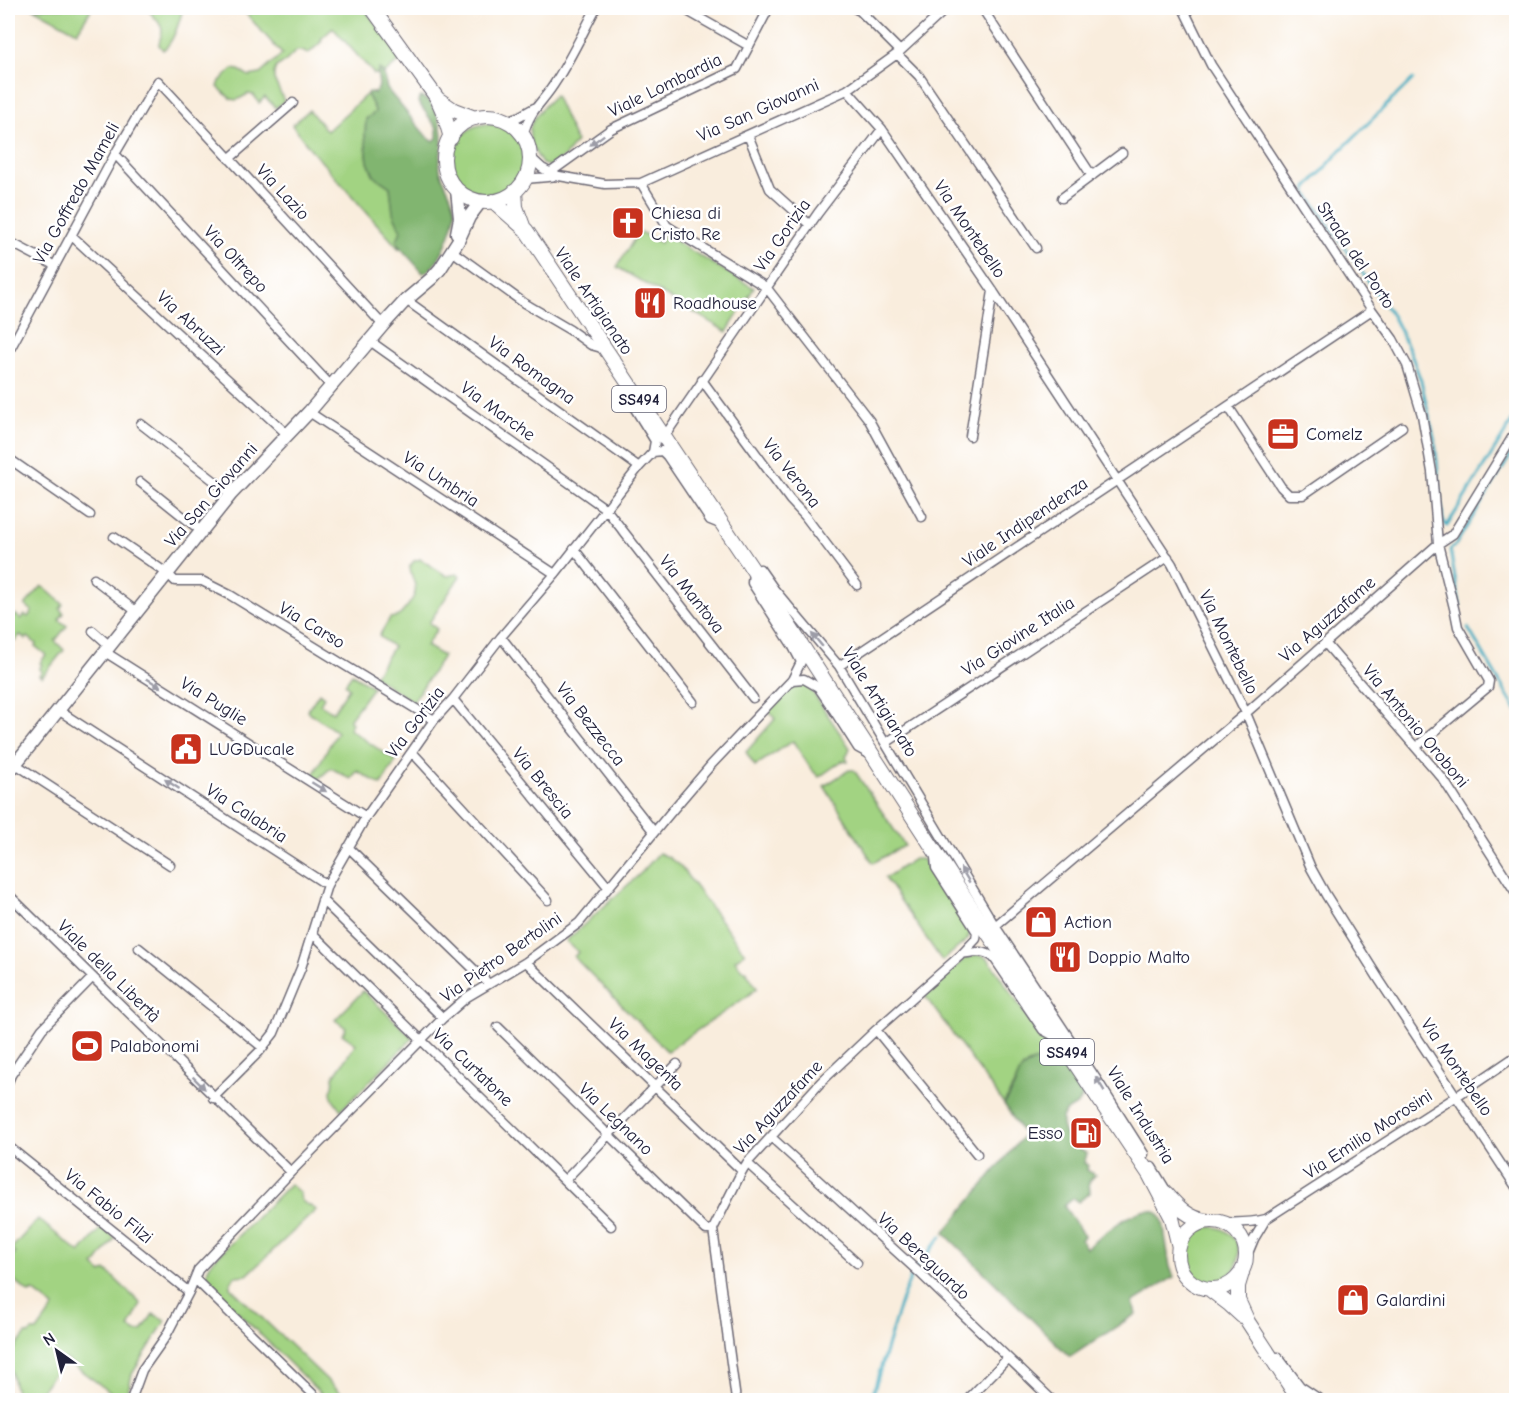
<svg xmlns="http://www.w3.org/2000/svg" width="1524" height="1408" font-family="'Comic Neue',sans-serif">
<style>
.green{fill:#a2d382;stroke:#627a5e;stroke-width:1.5}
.forest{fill:#81b570;stroke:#526c56;stroke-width:1.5}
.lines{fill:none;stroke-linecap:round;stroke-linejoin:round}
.stream{stroke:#43adc2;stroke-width:3}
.street-casing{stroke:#6d6974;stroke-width:11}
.secondary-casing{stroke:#6d6974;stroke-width:15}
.primary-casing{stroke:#6d6974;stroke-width:16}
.street{stroke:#fff;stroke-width:8}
.secondary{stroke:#fff;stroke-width:12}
.primary{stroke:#fff;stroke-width:14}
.oneway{fill:#9c9ca7}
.labels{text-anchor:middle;stroke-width:5;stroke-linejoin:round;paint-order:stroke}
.shield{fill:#fff;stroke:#646476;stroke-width:1.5}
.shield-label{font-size:16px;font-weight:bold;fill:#22223b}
.street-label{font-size:18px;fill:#22223b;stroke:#fff}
.poi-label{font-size:18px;fill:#22223b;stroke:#fff;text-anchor:start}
</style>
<rect width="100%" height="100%" fill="#fff"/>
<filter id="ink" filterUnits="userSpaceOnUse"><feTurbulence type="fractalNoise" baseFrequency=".0167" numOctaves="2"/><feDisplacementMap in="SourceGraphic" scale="12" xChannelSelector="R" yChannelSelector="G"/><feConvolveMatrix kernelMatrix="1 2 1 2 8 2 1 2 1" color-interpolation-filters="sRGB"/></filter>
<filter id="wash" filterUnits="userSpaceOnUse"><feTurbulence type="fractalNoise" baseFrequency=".008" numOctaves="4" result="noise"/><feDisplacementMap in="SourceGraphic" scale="24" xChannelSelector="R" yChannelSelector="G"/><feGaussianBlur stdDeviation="1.35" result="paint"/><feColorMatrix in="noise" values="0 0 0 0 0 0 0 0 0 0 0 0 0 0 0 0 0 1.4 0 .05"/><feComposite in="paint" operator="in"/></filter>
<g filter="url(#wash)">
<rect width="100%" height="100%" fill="#f9eddd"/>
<path class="green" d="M33,8H32H92L77,32Z
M147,8H183C180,20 174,43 163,50L159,45C159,40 162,35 162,30C161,21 151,16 147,8Z
M241,8H364L402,59L384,74L381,70L378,71L377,74H374L333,28L321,39L322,41L308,54L302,51H296L286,61L276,67L274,73V79L284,101L276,108L265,97L259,103L254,95L248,94L237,100L231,99L218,87L220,81L233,69L239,70L249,76L260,74L282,54Z
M367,94L375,110V113L366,119L365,136L368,162L374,176L390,187L393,208L401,231C398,238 396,242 400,250L313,152L292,125L309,110L327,131Z
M555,95L576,142L566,155L552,167L542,164C520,130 529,121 555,95Z
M453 159a35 35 0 1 1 70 0a35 35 0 1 1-70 0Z
M639,231L660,243L665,235L754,288L727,332L617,267Z
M420,559L447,576L457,574L460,576L429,623L437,629L426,646L443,656L413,702L374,676L393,647L379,636L390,618L396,617L400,615C406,608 418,596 415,585C413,578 410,574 410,566L414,561Z
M42,586L63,604L60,609L64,613L59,620L67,626L55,641L64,650L42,677L39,675L42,671L39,669L42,665L40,663L46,655L35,646L36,644L28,637L26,639L20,635L15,641L8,635L9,633L8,631V623L15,614L21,619L25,615L28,617L32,611L25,605Z
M352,674L373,687L349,720L352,723L349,729L396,761L381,785L357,771L351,779L331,768L317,780L312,777L337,732L307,711L319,693L324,697L320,704L333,712L349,688L345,684Z
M795,684H807L850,748L846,757L848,762L842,761L819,777L811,769L793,741L755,766L746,752L775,719L767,709L790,685Z
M849,770H854L905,846L894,851L873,863L824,786Z
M659,853L668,857L680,866L745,953L735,960L742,970H745L757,988L746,997L667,1051L574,957L578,952L566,941L642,872Z
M914,859H922L970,932L968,939L942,961L885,878Z
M976,955L983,956L989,960L1052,1054L1042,1060L1028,1064L1022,1069L1004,1104L925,996L964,959L969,957Z
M363,991L413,1038L341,1110C338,1106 331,1098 331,1092C332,1086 335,1086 333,1077L356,1044L342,1034L345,1030L346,1028L335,1020Z
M290,1184L300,1193C299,1205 309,1203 316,1210L247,1275L235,1276L230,1284V1287L348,1400H327L210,1285C206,1277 205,1272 211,1263Z
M38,1219L80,1253L102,1227L115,1238L94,1266L102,1273L106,1270L141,1304L129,1328L136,1332L142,1331L153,1314L166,1320L132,1374L126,1400H121L65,1359L39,1393L34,1396L28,1393H16L8,1357L26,1334H29L32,1331H37L54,1307L33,1291L29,1293L8,1275V1262L15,1253L11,1249Z
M1185 1254a27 27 0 1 1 54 0a27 27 0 1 1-54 0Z"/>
<path class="forest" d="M379,69L384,74L387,89L427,137L433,141L437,138V128L418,102L419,98L422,97C439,105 443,129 442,146C441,153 439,162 440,169C443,183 453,195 455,209C457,224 438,270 423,273L398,245L397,240L401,231L393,213L390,187L374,176L368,162L365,136L366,119L375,112V110L367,94L368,92L375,93C383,86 375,77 379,69Z
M1052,1054C1060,1061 1083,1087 1082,1097C1080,1106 1070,1107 1065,1113C1057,1123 1066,1140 1075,1147C1079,1149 1083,1151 1087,1154L1084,1163L1088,1165L1087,1170L1095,1175L1089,1182L1090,1193L1078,1202L1074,1198L1064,1206L1084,1236L1081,1240L1086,1248C1100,1238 1152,1188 1163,1222L1170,1267L1174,1277L1133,1302L1136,1314L1070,1357L944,1233L1024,1135L1004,1104C1007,1098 1011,1093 1014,1087C1016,1081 1018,1074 1022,1069C1027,1064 1045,1057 1052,1054Z"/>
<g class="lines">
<path class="stream" d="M1413,79L1341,150L1307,188V193L1393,317L1410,351L1421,381L1435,441L1443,521L1447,526L1516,415
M1460,605L1450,550L1456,544L1516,447
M1468,628L1516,710
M917,1267L941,1237
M871,1400L900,1304L913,1272"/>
</g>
</g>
<g filter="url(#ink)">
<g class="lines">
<g class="street-casing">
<path id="street" d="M682,8L749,46
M854,8L860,11L900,51
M982,8L1092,176
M1183,8L1211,65L1372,310L1393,339L1407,365L1422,415L1432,472L1438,544L1455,612L1458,627L1489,681L1488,687L1416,747
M897,54L919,76L1036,248
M507,121L518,117L534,108
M882,129L993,291L1172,564L1246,713L1311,868L1326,895L1380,981L1516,1187
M748,135L770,189L810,225
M523,136C530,108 543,103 556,81C571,58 583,32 596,8
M115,154L332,387
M530,157L542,168L553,174
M229,159L293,103
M551,172L611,129L737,69L769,8
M525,179L559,176L605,184L641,183L847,90L897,54L947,8
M641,183L667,226L766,287L869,420L922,517
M1062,198L1122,153
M72,236L288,435
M8,241L50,263
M452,251L524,303L570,330L591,345L605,349
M406,300L639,467
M370,341L606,509L753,698
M8,353L115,154L158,81L383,325
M702,380L790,500L805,516L857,585
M629,390L632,404L655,441L653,452
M1228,406L1281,487L1289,495H1303L1402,427
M309,412L555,574
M141,424L231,494
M970,436L993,291
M664,437L818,213L882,129L847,90
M653,452L662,451L667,456L710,520L720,524
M8,458L90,515
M140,482L201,531
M114,537L168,574L175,581H202L230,595L434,720
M574,549L693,702
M760,569L774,589L839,666L995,926L1099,1083L1144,1154
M94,579L137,612
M93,631L110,646
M501,637L654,832
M1325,643L1443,779L1516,893
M105,652L366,817
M839,666L1372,310
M792,680L804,679L818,687L835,712L858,748L869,754
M453,699L608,887
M58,710L327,885
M886,743L1168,557
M412,752L548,900
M14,763L170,865
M348,847L489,984
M8,894L291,1172
M322,900L443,1018
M995,926L1246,713L1438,544L1453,534L1516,431
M312,933L611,1226
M139,948L262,1047
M962,954C974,952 984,949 994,958L1043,1030L1054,1036
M526,962L742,1171
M498,1027L706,1230L713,1229
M876,1030L977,1154
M8,1082L11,1075L42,1029L92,978
M213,1098L259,1052L274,1033L301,968L327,885L366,817L434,720L453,699L501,637L555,574L639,467L653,452
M771,1137L922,1275L1052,1400
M8,1146L189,1292
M747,1163L857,1263
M1152,1167L1169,1195
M565,1180L677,1064
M1220,1222C1236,1223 1250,1223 1266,1219L1457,1096L1516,1056
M1246,1258L1254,1239L1266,1219
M195,1279L319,1400
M1278,1357L1300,1386L1321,1400
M131,1400L142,1370L166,1336L189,1292L198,1270L291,1172L443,1018L467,997L526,962L579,923L671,812L711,765L792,680L801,662L792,645L752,583L753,571
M736,1400L713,1229L742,1171L747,1163L821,1082L876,1030L962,954L976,939L977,932L936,868L935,857
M974,1400L970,1397L1008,1358"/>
</g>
<g class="secondary-casing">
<path id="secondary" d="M457,190L460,218L457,233
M8,773L231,494L309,412L383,325L406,300L432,278L440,269L458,241L469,217L481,201
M8,1395L9,1400"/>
</g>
<g class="primary-casing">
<path id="primary" d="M372,8L437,98L444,114L451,138
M438,99L454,110L475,118
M444 159a43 43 0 1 1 86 0a43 43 0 1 1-86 0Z
M515,191L516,207L523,226
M493,201L526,230L753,570L986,930L1149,1174L1172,1218L1179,1247
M1166,1193C1178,1207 1189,1219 1208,1221
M1178 1255a34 34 0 1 1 68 0a34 34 0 1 1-68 0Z
M1242,1273L1238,1286V1300L1248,1322L1299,1400
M1209,1289L1230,1305L1242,1316"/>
</g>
<use href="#street" class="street"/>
<use href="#secondary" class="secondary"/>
<use href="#primary" class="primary"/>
</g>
<defs><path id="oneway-solid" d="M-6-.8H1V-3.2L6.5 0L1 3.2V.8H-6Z" transform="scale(1.5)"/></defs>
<g class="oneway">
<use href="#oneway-solid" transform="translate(597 140) rotate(143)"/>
<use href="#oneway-solid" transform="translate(817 640) rotate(-130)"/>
<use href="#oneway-solid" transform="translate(154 683) rotate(32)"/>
<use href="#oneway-solid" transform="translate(172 784) rotate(-147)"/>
<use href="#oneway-solid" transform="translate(319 787) rotate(32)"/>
<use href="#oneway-solid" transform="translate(965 875) rotate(-121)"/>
<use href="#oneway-solid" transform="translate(199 1083) rotate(45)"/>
<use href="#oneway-solid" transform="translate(1100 1084) rotate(-122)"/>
</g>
</g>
<defs>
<g id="church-square" transform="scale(1.725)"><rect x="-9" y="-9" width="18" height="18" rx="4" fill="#c8321e" stroke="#fff"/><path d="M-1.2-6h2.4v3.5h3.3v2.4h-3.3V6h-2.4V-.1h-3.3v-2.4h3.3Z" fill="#fff"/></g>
<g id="restaurant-square" transform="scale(1.725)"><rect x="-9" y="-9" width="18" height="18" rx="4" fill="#c8321e" stroke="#fff"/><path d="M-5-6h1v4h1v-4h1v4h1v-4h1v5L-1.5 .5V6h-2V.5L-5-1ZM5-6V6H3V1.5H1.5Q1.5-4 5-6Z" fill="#fff"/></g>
<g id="office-square" transform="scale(1.725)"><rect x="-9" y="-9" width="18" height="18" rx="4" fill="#c8321e" stroke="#fff"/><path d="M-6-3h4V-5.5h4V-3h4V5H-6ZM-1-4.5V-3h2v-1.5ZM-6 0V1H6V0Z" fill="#fff"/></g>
<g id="civic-square" transform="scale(1.725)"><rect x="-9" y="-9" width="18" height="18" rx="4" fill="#c8321e" stroke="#fff"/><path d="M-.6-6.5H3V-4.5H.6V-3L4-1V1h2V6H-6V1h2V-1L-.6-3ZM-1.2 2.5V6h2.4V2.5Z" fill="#fff"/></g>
<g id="shop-square" transform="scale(1.725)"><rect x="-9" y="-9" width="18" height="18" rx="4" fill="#c8321e" stroke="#fff"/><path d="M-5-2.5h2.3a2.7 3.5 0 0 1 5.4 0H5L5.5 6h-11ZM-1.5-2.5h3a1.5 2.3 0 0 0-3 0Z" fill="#fff"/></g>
<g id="stadium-square" transform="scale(1.725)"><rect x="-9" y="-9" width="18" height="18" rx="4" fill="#c8321e" stroke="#fff"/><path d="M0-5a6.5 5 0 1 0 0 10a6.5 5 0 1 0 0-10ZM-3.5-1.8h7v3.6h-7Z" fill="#fff"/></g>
<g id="fuel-square" transform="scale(1.725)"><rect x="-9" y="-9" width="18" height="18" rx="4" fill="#c8321e" stroke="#fff"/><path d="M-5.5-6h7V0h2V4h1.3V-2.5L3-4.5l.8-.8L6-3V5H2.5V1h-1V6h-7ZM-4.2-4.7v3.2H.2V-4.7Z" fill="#fff"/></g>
</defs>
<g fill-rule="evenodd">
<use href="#church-square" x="628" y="223"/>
<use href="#restaurant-square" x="650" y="303"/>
<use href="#office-square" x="1283" y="434"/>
<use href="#civic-square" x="186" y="749"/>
<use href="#shop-square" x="1041" y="922"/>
<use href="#restaurant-square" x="1065" y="957"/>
<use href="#stadium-square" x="87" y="1046"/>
<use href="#fuel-square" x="1086" y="1133"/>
<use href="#shop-square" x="1353" y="1300"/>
</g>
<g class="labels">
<g class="shield">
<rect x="612" y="386" width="54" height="26" rx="4.5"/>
<rect x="1040" y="1039" width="54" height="26" rx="4.5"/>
</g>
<g class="shield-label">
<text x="639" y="405">SS494</text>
<text x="1067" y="1058">SS494</text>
</g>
<g class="street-label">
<text transform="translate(665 85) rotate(-26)" y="6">Viale Lombardia</text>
<text transform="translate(758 110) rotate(-24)" y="6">Via San Giovanni</text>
<text transform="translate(283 192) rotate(47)" y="6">Via Lazio</text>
<text transform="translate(76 193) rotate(-61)" y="6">Via Goffredo Mameli</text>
<text transform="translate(970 229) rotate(56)" y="6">Via Montebello</text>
<text transform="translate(782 235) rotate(-55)" y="6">Via Gorizia</text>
<text transform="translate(1356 255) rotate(56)" y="6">Strada del Porto</text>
<text transform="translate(236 259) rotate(47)" y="6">Via Oltrepo</text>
<text transform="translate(594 301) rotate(56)" y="6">Viale Artigianato</text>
<text transform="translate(191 323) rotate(43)" y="6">Via Abruzzi</text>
<text transform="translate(532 370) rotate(36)" y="6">Via Romagna</text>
<text transform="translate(498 411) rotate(36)" y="6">Via Marche</text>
<text transform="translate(792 473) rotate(52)" y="6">Via Verona</text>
<text transform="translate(441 479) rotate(33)" y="6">Via Umbria</text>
<text transform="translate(211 495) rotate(-49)" y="6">Via San Giovanni</text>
<text transform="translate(1025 522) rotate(-34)" y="6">Viale Indipendenza</text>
<text transform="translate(692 594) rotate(52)" y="6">Via Mantova</text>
<text transform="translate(1327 619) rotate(-41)" y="6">Via Aguzzafame</text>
<text transform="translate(312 625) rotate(31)" y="6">Via Carso</text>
<text transform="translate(1018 636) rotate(-33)" y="6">Via Giovine Italia</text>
<text transform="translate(1229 642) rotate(64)" y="6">Via Montebello</text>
<text transform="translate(214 701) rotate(32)" y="6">Via Puglie</text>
<text transform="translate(880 702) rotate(58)" y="6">Viale Artigianato</text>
<text transform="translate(415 722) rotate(-53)" y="6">Via Gorizia</text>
<text transform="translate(591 724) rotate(52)" y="6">Via Bezzecca</text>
<text transform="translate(1416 726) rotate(50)" y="6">Via Antonio Oroboni</text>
<text transform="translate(543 783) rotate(51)" y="6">Via Brescia</text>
<text transform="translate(247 813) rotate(33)" y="6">Via Calabria</text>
<text transform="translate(501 957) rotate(-35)" y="6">Via Pietro Bertolini</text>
<text transform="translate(109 971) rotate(45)" y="6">Viale della Libertà</text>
<text transform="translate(646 1054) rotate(44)" y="6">Via Magenta</text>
<text transform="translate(473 1067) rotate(44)" y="6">Via Curtatone</text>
<text transform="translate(1457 1067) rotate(56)" y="6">Via Montebello</text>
<text transform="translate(778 1107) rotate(-47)" y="6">Via Aguzzafame</text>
<text transform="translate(1141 1115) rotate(58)" y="6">Viale Industria</text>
<text transform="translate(616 1119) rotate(44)" y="6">Via Legnano</text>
<text transform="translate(1368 1134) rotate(-33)" y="6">Via Emilio Morosini</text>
<text transform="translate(109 1206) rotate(39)" y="6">Via Fabio Filzi</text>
<text transform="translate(924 1256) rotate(43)" y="6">Via Bereguardo</text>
</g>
<g class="poi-label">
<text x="651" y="219">Chiesa di<tspan x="651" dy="21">Cristo Re</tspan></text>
<text x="673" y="309">Roadhouse</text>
<text x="1306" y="440">Comelz</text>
<text x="209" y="755">LUGDucale</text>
<text x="1064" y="928">Action</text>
<text x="1088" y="963">Doppio Malto</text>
<text x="110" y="1052">Palabonomi</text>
<text x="1063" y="1139" text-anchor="end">Esso</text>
<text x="1376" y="1306">Galardini</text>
</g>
</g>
<rect width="1524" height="1408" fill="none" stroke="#fff" stroke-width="30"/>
<g transform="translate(57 1351) rotate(326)" stroke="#ffffff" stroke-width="4.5" paint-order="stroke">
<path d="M0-4.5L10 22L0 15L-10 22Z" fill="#22223b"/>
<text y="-9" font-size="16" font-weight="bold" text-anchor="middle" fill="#22223b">N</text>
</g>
</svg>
